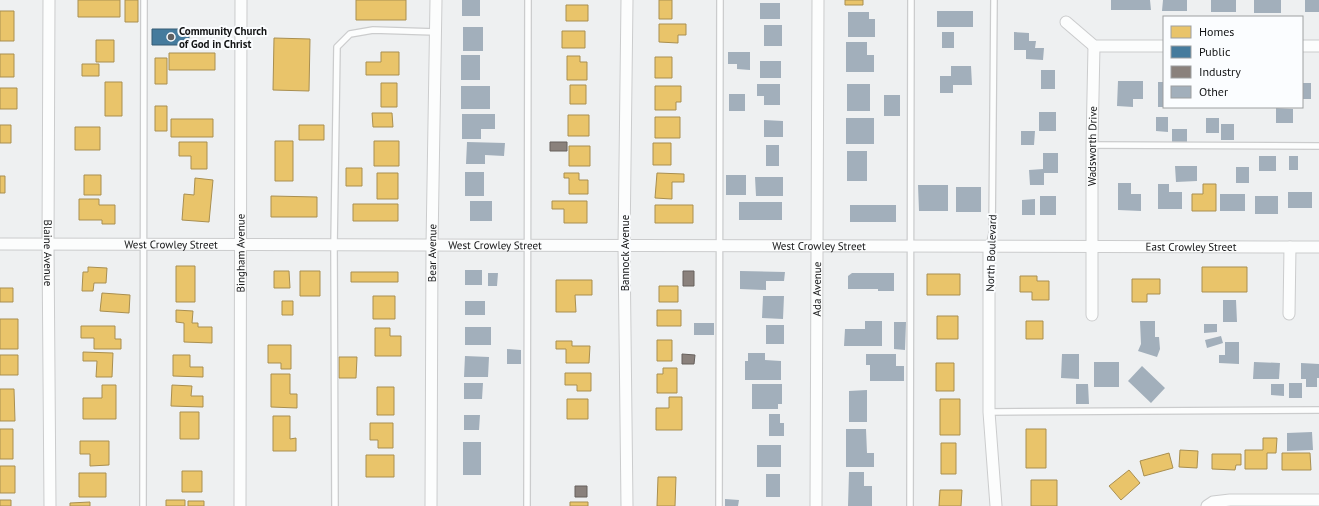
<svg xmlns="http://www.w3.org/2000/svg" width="1319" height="506" font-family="'PT Sans',sans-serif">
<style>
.homes{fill:#e9c46a;stroke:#a98f50}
.public{fill:#457b9d;stroke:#365c74}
.industry{fill:#8a817c;stroke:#66605d}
.building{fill:#a2afbb}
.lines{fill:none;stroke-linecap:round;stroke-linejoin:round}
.service-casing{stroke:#cbcccd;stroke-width:8}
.minor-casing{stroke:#cbcccd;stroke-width:13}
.service{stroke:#fcfdfd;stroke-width:5.5}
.minor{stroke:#fcfdfd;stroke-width:11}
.poi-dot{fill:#606162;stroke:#fbfdff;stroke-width:1.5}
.labels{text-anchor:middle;stroke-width:4;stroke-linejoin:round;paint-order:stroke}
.poi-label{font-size:11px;font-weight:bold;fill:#131415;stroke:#fbfdff;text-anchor:start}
.street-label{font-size:11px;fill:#131415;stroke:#fbfdff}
</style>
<rect width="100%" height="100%" fill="#eef0f1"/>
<path class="homes" d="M78,0H120V17H78Z
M125,0H138V22H125Z
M356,0H406V20H356Z
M659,0H672V19H659Z
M845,0H863V5H845Z
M566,5H588V21H566Z
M0,11H14V41H0Z
M659,24H686V35H678V43L659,42Z
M562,31H585V48H562Z
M274,38L310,39L309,91L273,90Z
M96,40H114V62H96Z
M381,52H399V75H366V62H381Z
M169,53H215V70H169Z
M0,54H14V77H0Z
M567,56H580V62H587V80H567Z
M655,57H672V78H655Z
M155,58H167V84H155Z
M82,64H99V76H82Z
M105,82H122V116H105Z
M381,83H397V107H381Z
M570,85H586V104H570Z
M655,86H681V102H676V110H655Z
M0,88H17V109H0Z
M155,106H167V131H155Z
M372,113H392L393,127H373Z
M568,115H589V136H568Z
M655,117H680V138H655Z
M171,119H213V137H171Z
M0,125H11V143H0Z
M299,125H324V140H299Z
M75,127H100V150H75Z
M275,141H293V181H275Z
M374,141H399V166H374Z
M179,142H207V169H191V156H179Z
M653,143H671V165H653Z
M569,146H590V166H569Z
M346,168H362V186H346Z
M377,173H398V199H377Z
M564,173H579V180H588V194H569V178H564Z
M657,173L684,174V182H672V199L655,198Z
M84,175H101V195H84Z
M0,176H5V193H0Z
M195,178L213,180L209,222L182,220L184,194L194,195Z
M1203,184H1216V211H1192V194H1203Z
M271,196L317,197V217H271Z
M79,199H99V205H115V224H102V220H79Z
M552,201H587V223H564V209H552Z
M353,204H398V221H353Z
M655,205H693V223H655Z
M176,266H195V302H176Z
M88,267L107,268L106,283H94L93,291H82L83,272H88Z
M1202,267H1247V292H1202Z
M274,271H289L290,288H274Z
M300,271H320V296H300Z
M351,272H398V282H351Z
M927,274H960V295H927Z
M1020,276H1037V281H1049V300H1032V292H1020Z
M1132,279H1160V294H1147V302H1132Z
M556,280H592V295H575L576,312H556Z
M659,286H678V302H659Z
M0,288H13V302H0Z
M102,293L130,295L129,313L100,311Z
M373,296H395V319H373Z
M282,301H293V315H282Z
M176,310L193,311L192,323H198V327H212V343L184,342V323L176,322Z
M657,310H681V326H657Z
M937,316H958V339H937Z
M0,319H18V349H0Z
M1026,321H1043V339H1026Z
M81,326H115V339H121V349H94V338H81Z
M375,328H390V336H401V356H375Z
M657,340H672V361H657Z
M556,341H572V346H590L589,363H566V349H556Z
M268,345H291V369H281V363H268Z
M83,352L113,353L112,377H96L97,361H83Z
M0,355H18V375H0Z
M173,355H190V367H203V377L173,376Z
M339,357H357L356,378H339Z
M936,363H954V391H936Z
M663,368H677V393H657V374H663Z
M565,373H591V391H577V385H565Z
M271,374H290V394H297V408L271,407Z
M102,385H116V419H83V398H102Z
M172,385L192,386L191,396H203V407L171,406Z
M377,387H394V415H377Z
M0,389H14L15,421H0Z
M669,397H682V430H656V408H669Z
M567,399H588V419H567Z
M940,399H960V435H940Z
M180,412H199V439H180Z
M273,416H290V439L296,438V451H273Z
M370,423H393V448H378V440H370Z
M0,429H13V459H0Z
M1026,429H1046V468H1026Z
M1263,438H1277L1276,453H1267V469H1245V450H1263Z
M80,441H109V465L90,466V454H80Z
M941,443H956V474H941Z
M1180,450L1198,451L1197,468L1179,467Z
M1169,453L1173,468L1144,476L1140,461Z
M1282,453H1310L1311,470H1282Z
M1212,454H1241V465H1236L1235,470L1212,469Z
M366,455H394V477H366Z
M0,466H15V493H0Z
M1129,470L1140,483L1121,500L1109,486Z
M182,471H202V492H182Z
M79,473H106V497H79Z
M658,477H676L675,506H657Z
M1031,480H1057V506H1031Z
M940,490H962L961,506H939Z
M0,500H11V506H0Z
M166,500H185V506H166Z
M188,501H204V506H188Z
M90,502V506H70V503Z
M570,502H588V506H570Z"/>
<path class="public" d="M152,29H189V45H152Z"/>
<path class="industry" d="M550,142H567V151H550Z
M683,271H694V286H683Z
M682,354L695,355L694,364H682Z
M575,486H587V497H575Z"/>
<path class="building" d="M462,0H480V16H462Z
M1111,0H1150L1151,10H1111Z
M1163,0H1187V11H1162Z
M1211,0H1236V12H1211Z
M1254,0H1281V13H1254Z
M1305,0H1319V12H1305Z
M760,3H780V19H760Z
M937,11H973V27H937Z
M848,12H869V19H875V37H848Z
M764,25H782V46H764Z
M463,27H483V51H463Z
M942,32H954V48H942Z
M1014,32L1029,33V41H1036L1035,48H1044L1043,60L1026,59V50H1014Z
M846,42H867V55H874V72H846Z
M728,52H750V70L737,69V64H728Z
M461,55H480V80H461Z
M760,61H781V78H760Z
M951,66H971L972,85H953V93H940V76H951Z
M1041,70H1055V89H1041Z
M1118,81H1143V99H1133V107L1117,106Z
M1158,82H1164V107H1158Z
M1302,83H1311V99H1302Z
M757,84H780V105H764V96H757Z
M847,84H870V111H847Z
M461,86H490V109H461Z
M729,94H745V111H729Z
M884,95H900V116H884Z
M1276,108L1293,109V123H1276Z
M1039,112H1056V131H1039Z
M462,114H495V129H481V139H462Z
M1156,117H1168V132L1156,131Z
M846,118H874V144H846Z
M1206,118H1219V133H1206Z
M764,120L783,121V137H764Z
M1221,124H1234V140H1221Z
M1172,129H1187V142H1172Z
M1021,131H1035L1034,145H1021Z
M467,142L505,143L504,156L485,155V164H466Z
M766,145H779V166H766Z
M847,151H867V181H847Z
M1043,153H1058V173H1044V185H1030L1029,170L1043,169Z
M1259,156H1276V171H1259Z
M1289,156H1298V170H1289Z
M1175,166H1197V181L1176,182Z
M1236,167H1249V183H1236Z
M465,172H484V196H465Z
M726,175H746V195H726Z
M755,177H783V196H756Z
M1118,183H1131V194H1141V211L1118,210Z
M1158,184H1169V192H1182V209H1158Z
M918,185H948V211H919Z
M956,187H981V212H956Z
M1288,192H1312V208H1288Z
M1220,194H1245V211H1220Z
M1040,196H1056V215H1040Z
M1255,196H1278V214H1255Z
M1035,199V215H1022V200Z
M470,201H492V221H470Z
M739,202H782V220H739Z
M850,205H896V222H850Z
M465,270H482V285H465Z
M740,271L785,272L784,281H766V290L740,289Z
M488,273H498L497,286H488Z
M852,273H894V291H878V289H848V276Z
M763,296H784L783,319L762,318Z
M1223,300H1236L1237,322H1223Z
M465,301H485V315H465Z
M865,321H882V346H844L845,329H865Z
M1140,321H1155V337H1159L1160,349L1157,357L1138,351L1141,344Z
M894,322H906L905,350L894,349Z
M694,323H714V335H694Z
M1204,324H1217V332L1204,333Z
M766,325H784V344H766Z
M465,327H491V345H465Z
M1221,336L1223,343L1207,348L1205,340Z
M1225,342H1239V364L1219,363V355H1225Z
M507,349L521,350V364H507Z
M748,353H765V360L781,361V380H745V361H748Z
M866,354H896V366H904V381H870V365H866Z
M1062,354H1079V379L1061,378Z
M465,356L489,357L488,377H464Z
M1094,362H1119V387H1094Z
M1254,362L1280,363L1279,379H1253Z
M1301,363L1319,364V378H1317V387H1306V379H1301Z
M1142,366L1165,388L1151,403L1128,381Z
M464,383H483L482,399H464Z
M1289,383H1302V398H1289Z
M752,384H782V404H778V409H752Z
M1076,384H1088L1089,404H1076Z
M1271,384H1284V396L1271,395Z
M867,390V422H849V391Z
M769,414H780V423H784V436H769Z
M464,415H480L479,430H464Z
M846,429H866L867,453H874V467H846Z
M1312,432L1313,450L1287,451V433Z
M463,442H481V475H463Z
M757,445H781V467H757Z
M849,472H864V486H872V506H848Z
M766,474H780V497H766Z
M725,499L739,500L738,506H725Z"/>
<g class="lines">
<g class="service-casing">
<path id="service" d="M1092,145L1319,146
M989,247L992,234L994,0
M989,412L1319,410
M143,506L144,0
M335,506L334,245L337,47L350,34L373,30L436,32
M527,506L528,0
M719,506L720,0
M910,506L911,0"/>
</g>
<g class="minor-casing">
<g id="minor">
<path id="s1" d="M49,0L48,244L50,506"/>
<path d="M1066,22L1094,46H1164"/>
<path d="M1302,46H1319"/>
<path id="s2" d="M0,244L1319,247"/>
<path d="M989,247V412L996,506"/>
<path d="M1289,314L1290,247"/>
<path id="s3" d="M1092,315V145L1094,46"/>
<path id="s4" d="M240,506L241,0"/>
<path id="s5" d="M431,506L432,245L436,0"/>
<path d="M627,506L624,246L627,0"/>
<path id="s6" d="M816,506L818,0"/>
<path d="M1207,506L1213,502L1230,500H1319"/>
</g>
</g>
<use href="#service" class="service"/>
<use href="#minor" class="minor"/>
</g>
<circle class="poi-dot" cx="171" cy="37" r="4"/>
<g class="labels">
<g class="poi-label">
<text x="179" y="35">Community Church<tspan x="179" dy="13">of God in Christ</tspan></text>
</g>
<g class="street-label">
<text dy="4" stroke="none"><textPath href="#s3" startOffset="169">Wadsworth Drive</textPath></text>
<text dy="4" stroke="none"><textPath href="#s2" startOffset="171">West Crowley Street</textPath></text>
<text dy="4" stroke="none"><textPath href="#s2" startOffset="495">West Crowley Street</textPath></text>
<text dy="4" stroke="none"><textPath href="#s2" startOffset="819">West Crowley Street</textPath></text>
<text dy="4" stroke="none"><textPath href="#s2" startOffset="1191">East Crowley Street</textPath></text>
<text dy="4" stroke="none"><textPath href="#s1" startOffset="253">Blaine Avenue</textPath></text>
<text dy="4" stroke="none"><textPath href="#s4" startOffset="253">Bingham Avenue</textPath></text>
<text dy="4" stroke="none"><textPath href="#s5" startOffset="253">Bear Avenue</textPath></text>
<text transform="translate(625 253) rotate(-90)" y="4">Bannock Avenue</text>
<text transform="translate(991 253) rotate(-88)" y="4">North Boulevard</text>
<text dy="4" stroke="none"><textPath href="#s6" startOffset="217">Ada Avenue</textPath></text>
</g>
</g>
<rect x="1163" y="16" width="140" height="92" fill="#fbfdff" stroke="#9ea0a1"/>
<rect x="1171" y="26" width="20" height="12" fill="#e9c46a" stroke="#9ea0a1"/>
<text x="1199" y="36" font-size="12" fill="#131415">Homes</text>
<rect x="1171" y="46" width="20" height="12" fill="#457b9d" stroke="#9ea0a1"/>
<text x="1199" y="56" font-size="12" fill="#131415">Public</text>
<rect x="1171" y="66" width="20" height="12" fill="#8a817c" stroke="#9ea0a1"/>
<text x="1199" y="76" font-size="12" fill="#131415">Industry</text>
<rect x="1171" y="86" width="20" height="12" fill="#a2afbb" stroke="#9ea0a1"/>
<text x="1199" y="96" font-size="12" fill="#131415">Other</text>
</svg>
